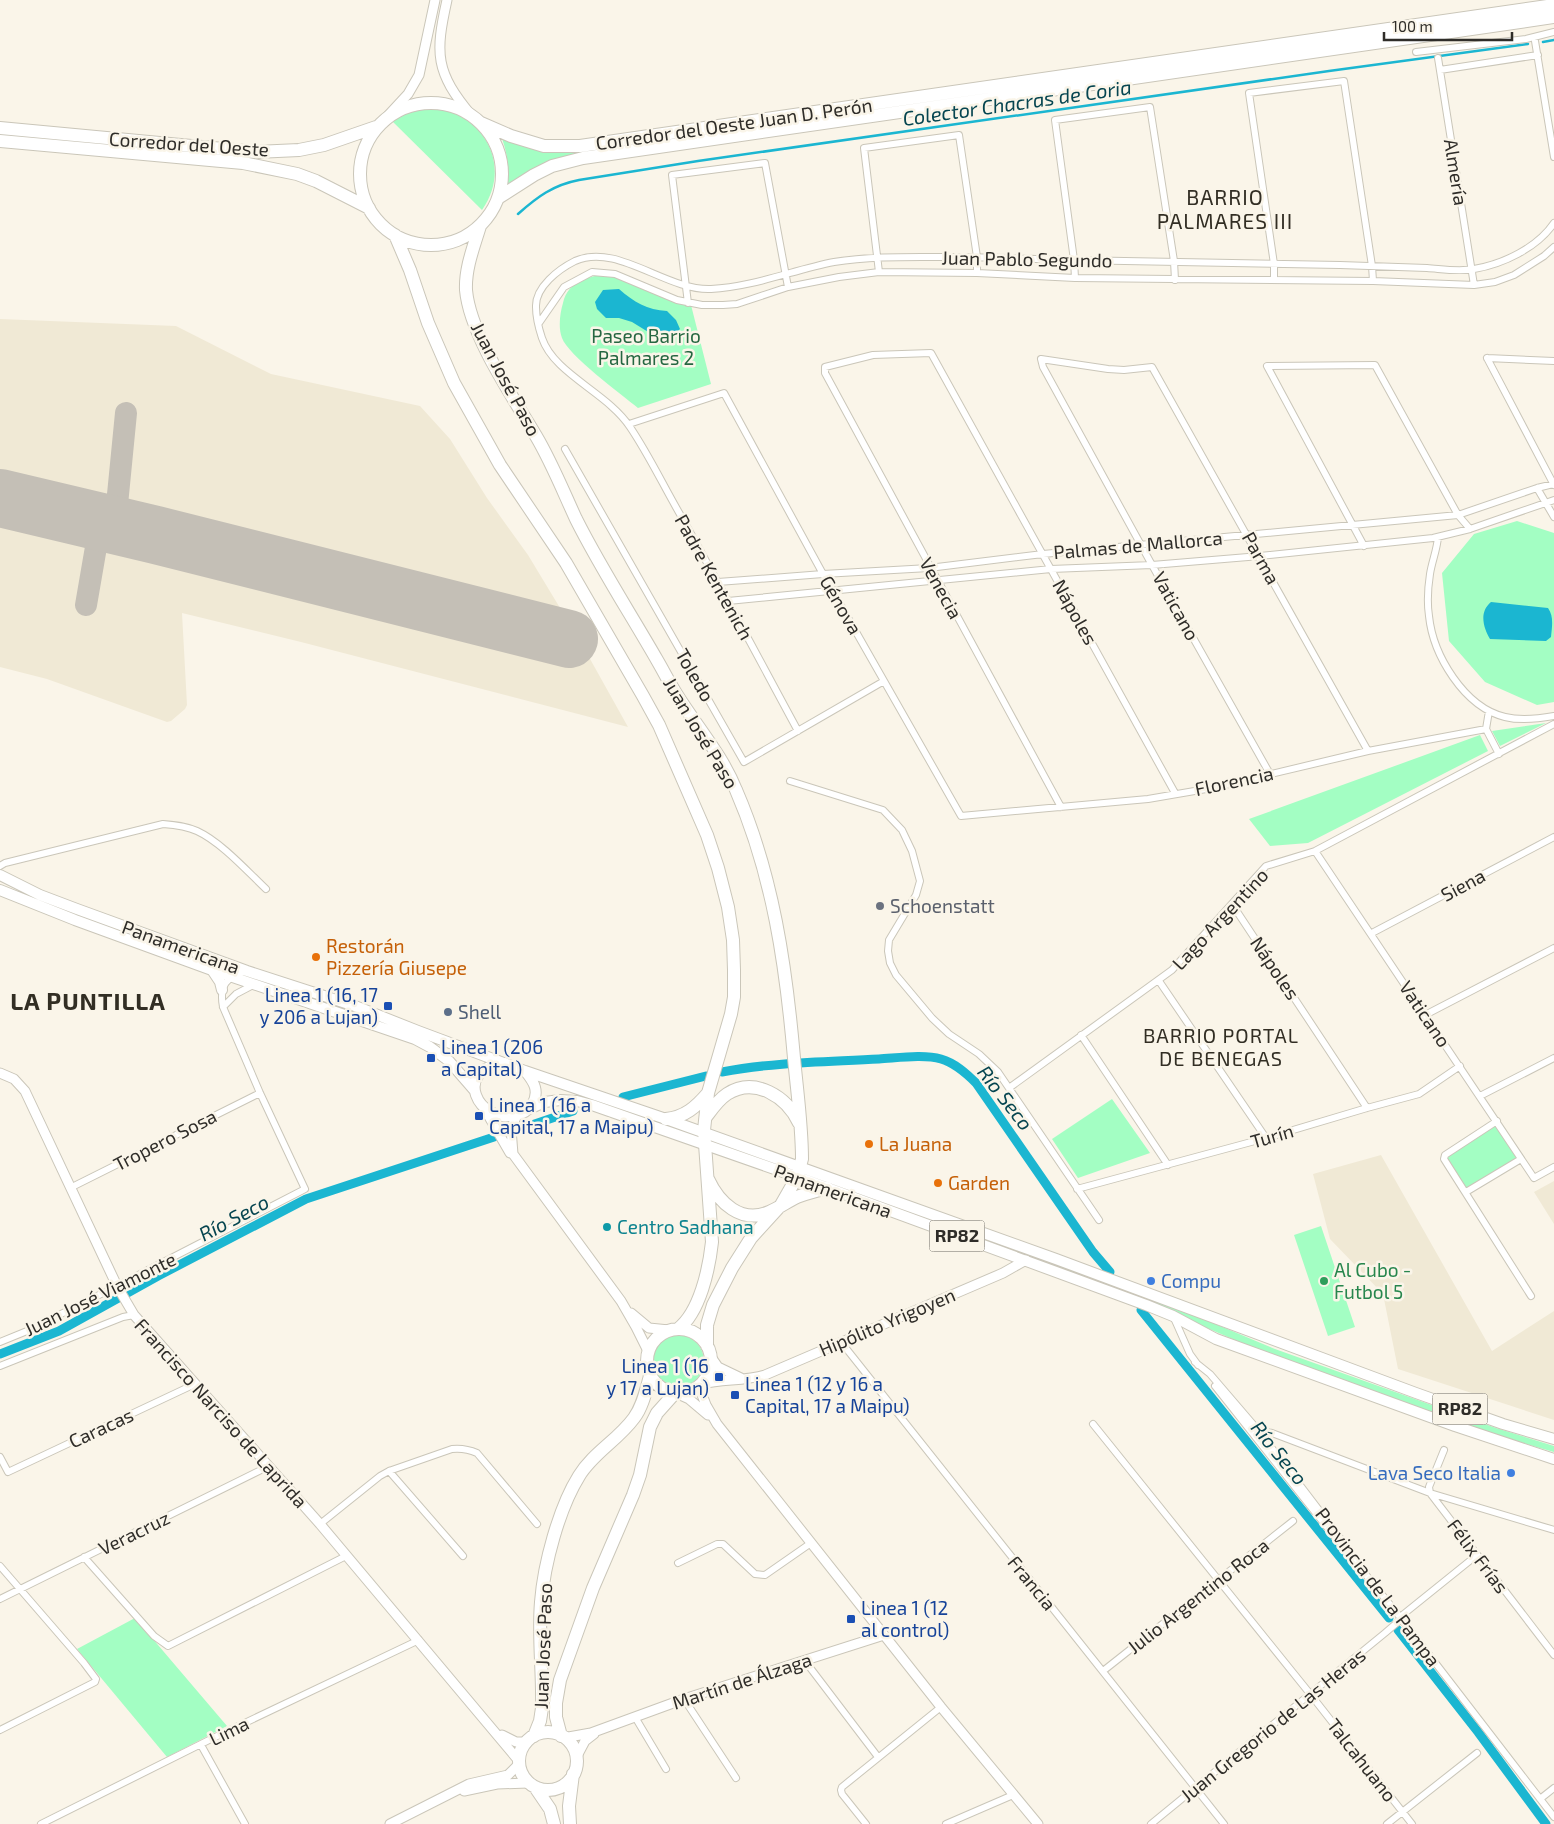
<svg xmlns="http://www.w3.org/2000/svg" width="1554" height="1824" font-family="'Exo 2',sans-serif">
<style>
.built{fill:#f0e9d5}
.green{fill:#a3fec3}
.water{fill:#1bb6d1}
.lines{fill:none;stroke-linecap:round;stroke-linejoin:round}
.stream{stroke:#1bb6d1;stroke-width:2.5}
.canal{stroke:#1bb6d1;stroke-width:9}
.taxiway{stroke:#c4bfb6;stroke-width:22}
.runway{stroke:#c4bfb6;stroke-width:58}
.street-casing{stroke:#cac6b9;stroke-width:8}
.secondary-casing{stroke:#cac6b9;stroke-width:11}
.primary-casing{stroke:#cac6b9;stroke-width:12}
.highway-casing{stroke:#cac6b9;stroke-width:14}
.street{stroke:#fff;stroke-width:6}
.secondary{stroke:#fff;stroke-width:9}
.primary{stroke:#fff;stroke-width:10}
.highway{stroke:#fff;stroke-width:12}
.worship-dot{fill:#6b7280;stroke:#faf5e9;stroke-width:2}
.food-dot{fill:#e8710a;stroke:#faf5e9;stroke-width:2}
.transit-dot{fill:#1a4fb4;stroke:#faf5e9;stroke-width:2}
.service-dot{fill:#5c6f8a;stroke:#faf5e9;stroke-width:2}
.culture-dot{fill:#0f9aa8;stroke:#faf5e9;stroke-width:2}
.shop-dot{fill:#3f7fe0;stroke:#faf5e9;stroke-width:2}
.leisure-dot{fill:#2e9e5b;stroke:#faf5e9;stroke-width:2}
.labels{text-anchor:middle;stroke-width:5;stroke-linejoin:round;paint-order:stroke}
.shield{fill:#faf5e9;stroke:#6c6963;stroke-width:1}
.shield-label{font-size:18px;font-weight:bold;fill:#2f2d29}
.street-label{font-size:19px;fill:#2f2d29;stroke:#faf5e9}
.park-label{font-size:19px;fill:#256741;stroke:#faf5e9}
.worship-label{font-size:19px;fill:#5b616d;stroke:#faf5e9;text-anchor:start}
.food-label{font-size:19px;fill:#c56008;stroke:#faf5e9;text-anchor:start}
.transit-label{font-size:19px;fill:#164399;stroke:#faf5e9;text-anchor:start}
.service-label{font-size:19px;fill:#4e5e75;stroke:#faf5e9;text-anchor:start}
.culture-label{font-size:19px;fill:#0d838f;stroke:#faf5e9;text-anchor:start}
.leisure-label{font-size:19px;fill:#27864d;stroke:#faf5e9;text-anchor:start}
.shop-label{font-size:19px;fill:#366cbe;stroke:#faf5e9;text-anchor:start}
.water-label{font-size:20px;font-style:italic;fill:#064550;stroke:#faf5e9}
.neighbourhood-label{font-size:20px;letter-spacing:1px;fill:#322e24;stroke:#faf5e9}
.quarter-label{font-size:21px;letter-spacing:1px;fill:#322e24;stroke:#faf5e9}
.district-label{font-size:24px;font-weight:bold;letter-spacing:1px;fill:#322e24;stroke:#faf5e9}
</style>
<rect width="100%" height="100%" fill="#faf5e9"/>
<path class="built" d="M0,319L176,326L271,374L420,406L450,439L487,498L528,555L580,641L628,727L301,642L182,613L187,705L185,709L171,721L167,722L47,679L0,667Z
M1381,1155L1492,1351L1554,1311V1420L1398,1369L1383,1294L1330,1239L1313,1174Z
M1554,1181V1224L1534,1192Z"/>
<path class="green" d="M425,108C480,107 515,163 482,210L392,121L405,113Z
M501,136L584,152L507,188C509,169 508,154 501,136Z
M611,273L691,305L711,384L638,408C621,394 568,355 562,338C558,328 560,313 563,303C568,280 591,276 611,273Z
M1517,521L1554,533V702L1537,705L1485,682L1449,641L1442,573L1474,534Z
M1546,723L1500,746L1492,731Z
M1480,735L1488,751L1308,843L1270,846L1249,819Z
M1112,1099L1150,1153L1078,1178L1052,1139Z
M628,1112L642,1115L1175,1307L1275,1349L1496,1428L1554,1446V1452C1460,1425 1366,1391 1274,1356C1249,1346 1225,1336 1200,1325C1180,1317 1162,1306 1142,1298Z
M1497,1121L1521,1159L1466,1192L1445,1155Z
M1321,1226L1355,1327L1328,1336L1294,1235Z
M652 1361a26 26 0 1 1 52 0a26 26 0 1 1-52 0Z
M135,1618L227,1726L167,1757L77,1649Z"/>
<path class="water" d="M619,289C634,302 647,310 667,311L676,320L680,329L673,336L658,338L632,322L619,318H606L597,309L595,302L603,290Z
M1491,602L1548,608C1554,616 1552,627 1551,637L1546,641L1490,639C1483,627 1479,612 1491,602Z"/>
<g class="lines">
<path class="stream" d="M1543,42L1554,40
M518,214C537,197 553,185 579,180L698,161L1329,71L1528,44"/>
<path class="canal" d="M722,1072C774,1062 827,1062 879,1059C897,1058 924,1054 941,1059C955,1063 966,1073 976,1083L1093,1252L1110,1272
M623,1097L706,1076
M517,1130L573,1111
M1141,1310L1389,1618
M0,1354L59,1331L158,1276L306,1199L494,1137
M1398,1630L1478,1732L1546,1824"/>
<path class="taxiway" d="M79,517L95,540L96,547L86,605
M115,525L126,413
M101,540L114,533L142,532"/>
<path class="runway" d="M0,498L156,535L569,639"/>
<g class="street-casing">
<path id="street" d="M1535,41L1554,157
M1416,52L1526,39L1554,32
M1438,58L1474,285
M1440,70L1538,55
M879,272L864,148L959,135L977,257V273
M1075,278L1074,260L1055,120L1150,107L1174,261L1175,280
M1274,280V264L1249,93L1344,81L1372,266L1373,281
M688,303L672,175L765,163L788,287
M539,323L564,287L592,272L615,274L677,300L702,305H723L737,304L788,287L839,277L879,272L977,273L1075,278L1373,281L1474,285L1495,282L1514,275L1544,256L1554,247
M1487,358L1554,485
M1487,358L1554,361
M629,424L724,393L823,574L961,816L1148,799L1212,788L1368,751L1486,729L1489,711
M565,449L744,762L884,681
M1537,488L1554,517
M1438,537C1437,550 1432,561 1430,574C1428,587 1427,603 1429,616C1433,655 1464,707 1505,717C1521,721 1538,719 1554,716
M1364,546L1267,366L1375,365L1458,515L1470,529
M718,582L823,574L929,568L1043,554L1458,515L1537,488L1554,484
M728,601L1051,569L1152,565L1260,556L1433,538L1470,529L1554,500
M1486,729L1499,754
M798,731C759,659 721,587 681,516C664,487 649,455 630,427C608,393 554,374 542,338C539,329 536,316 536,307C535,287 559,269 575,261C617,242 666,291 711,289C753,287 793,270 834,262C870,256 908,257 945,257C987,257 1029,259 1071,260C1161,262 1250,263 1340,265C1369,266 1398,267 1427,268C1442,269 1459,272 1474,269C1503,264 1537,248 1554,223
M1270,774L1152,565L1043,367L1041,359L1108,369L1124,370L1152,367L1368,751
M790,781L883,810L902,830L912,851L920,881L916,895L889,940L888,951L890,963L896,975L932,1018L949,1034L979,1054L998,1072L1099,1220
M1061,807L825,373V367L873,355L931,353L1175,793
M1315,851L1534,1178L1554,1167
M0,866L5,863L163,824C175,825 186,826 197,831C221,842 247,871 266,889
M1232,904L1367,1108
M1372,933L1554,837
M1159,981L1266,1138
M223,1007L236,994L253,985
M1425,1015L1554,948
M1081,1035L1168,1165
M1009,1088L1172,970L1266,866L1315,851L1554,724
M1480,1096L1554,1058
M1497,1121L1445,1155L1444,1159L1531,1296
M70,1188L260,1093
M1077,1189L1266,1138L1367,1108L1419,1094L1460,1066
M1466,1192L1521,1159
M1174,1318L1190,1354L1198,1365
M0,1342L27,1331L117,1286L305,1189L260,1093L223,1007C219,986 226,976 247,971
M841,1342L1224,1824
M1195,1362L1210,1374L1258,1430L1338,1535L1358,1565L1400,1617L1554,1817
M0,1366L123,1317L134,1315
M1215,1386L1338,1541
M1093,1424L1311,1695L1412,1824
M1258,1430L1272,1433L1430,1493L1554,1530
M1444,1450L1429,1487L1430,1493L1554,1655
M0,1457L8,1472L195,1384
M389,1471L463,1556
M320,1524L380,1476L389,1471L452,1449C462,1448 468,1449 477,1453L537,1524
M84,1557L154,1636L168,1646L346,1556
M678,1563L717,1544H723L755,1574L765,1575L811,1543
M0,1566L84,1663L96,1679L95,1682L0,1730
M0,1599L269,1466
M805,1661L878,1757
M1103,1671L1293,1521
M684,1699L736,1778
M635,1717L666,1769
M201,1745L245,1824
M1540,1799L1554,1788
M41,1824L211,1739L419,1640
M866,1824L842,1794L841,1790L842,1787L941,1707
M946,1824L1013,1795
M1151,1824L1385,1633L1399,1621L1400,1617L1477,1555
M1387,1824L1477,1753"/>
</g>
<g class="secondary-casing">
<path id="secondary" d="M447,0C435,54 435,72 472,116
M383,121L408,94L419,75L435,0
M0,1073L14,1079L25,1091L117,1286L134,1315L320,1524L519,1761
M484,1108L510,1153
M517,1115L511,1129L513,1154L621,1301L636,1327L648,1351
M631,1313L649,1328L669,1330
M711,1357L718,1367L741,1378
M702,1384C723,1379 745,1381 765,1375L1003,1273L1026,1260
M699,1387L706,1405L717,1424L941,1707L1038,1824
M678,1394L689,1399L708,1415
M502,1735L516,1742H527
M563,1738L591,1733L684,1699L884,1635
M576,1758L585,1741L594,1734
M464,1791L497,1784L528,1783
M390,1824L469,1784L508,1775L519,1764"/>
</g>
<g class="primary-casing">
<path id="primary" d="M0,875L40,895L77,909L247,971L355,1006L418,1031L525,1071C534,1082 540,1091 532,1105C528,1111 523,1114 516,1115C478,1125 451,1069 505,1063
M0,890L75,920L212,970L415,1039L430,1047L449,1061L475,1091
M212,970L220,982L222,990
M525,1071L666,1119L1056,1259L1416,1393L1503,1424L1554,1439
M529,1109L545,1102L560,1100L577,1101L592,1105L806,1180L1146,1305L1173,1316L1216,1339L1455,1426L1554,1459"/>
</g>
<g class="highway-casing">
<path id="highway" d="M360 174a71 71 0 1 1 142 0a71 71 0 1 1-142 0Z
M481,123L511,136L544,146H580L1554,5
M0,128L256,152L299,150L324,145L376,127
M0,141L243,163L297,174L316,181L369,208
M498,198L534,175L552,166L583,158L1554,17
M480,226C474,246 465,268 466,290C470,335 513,397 536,436C552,463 563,491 576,519C600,567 630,613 657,660C664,672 670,684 677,695C697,727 722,755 736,790C773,875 786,966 794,1058C797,1091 802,1125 802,1159L797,1177L781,1205L751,1238L732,1268L713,1305L707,1325V1346
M395,235L410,270L428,323L454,383L500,465L566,563L643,696L659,725L707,835L718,868L728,907L733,940L734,970V997L731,1014L708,1093L704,1130L712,1242C709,1269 700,1312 678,1329
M706,1117C712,1109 718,1100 727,1094C755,1076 787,1097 799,1123
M666,1119C685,1117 696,1107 708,1093
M708,1179C719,1203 741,1224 769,1212C779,1208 788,1201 797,1197C807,1193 817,1191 827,1188
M647 1361a32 32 0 1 1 64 0a32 32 0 1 1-64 0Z
M519 1761a29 29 0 1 1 58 0a29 29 0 1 1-58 0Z
M534,1736L540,1721L542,1708C543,1673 538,1637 541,1602C544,1564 559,1508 579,1476C593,1453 618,1440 634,1418C643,1406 646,1390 650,1376
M561,1736L556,1717V1703L560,1680L593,1588L633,1495L640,1475L650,1427L657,1413L674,1394
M535,1787L550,1809L554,1824
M570,1824L569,1806L573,1774"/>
</g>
<use href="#street" class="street"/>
<use href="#secondary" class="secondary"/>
<use href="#primary" class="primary"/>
<use href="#highway" class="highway"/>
</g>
<circle class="worship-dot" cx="880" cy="906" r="5"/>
<g class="food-dot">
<circle cx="316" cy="957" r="5"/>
<circle cx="869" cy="1144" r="5"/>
<circle cx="938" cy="1183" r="5"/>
</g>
<g class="transit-dot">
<rect x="383" y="1001" width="10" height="10" rx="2.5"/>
<rect x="426" y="1053" width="10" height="10" rx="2.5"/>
<rect x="474" y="1111" width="10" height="10" rx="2.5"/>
<rect x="714" y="1372" width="10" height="10" rx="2.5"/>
<rect x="730" y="1390" width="10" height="10" rx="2.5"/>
<rect x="846" y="1614" width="10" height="10" rx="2.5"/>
</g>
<circle class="service-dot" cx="448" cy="1012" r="5"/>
<circle class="culture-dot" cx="607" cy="1227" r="5"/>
<g class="shop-dot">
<circle cx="1151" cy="1281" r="5"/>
<circle cx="1511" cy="1473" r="5"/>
</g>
<circle class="leisure-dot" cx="1324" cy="1281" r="5"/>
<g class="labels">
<g class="shield">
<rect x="929.5" y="1220.5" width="55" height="31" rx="4"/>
<rect x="1432.5" y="1393.5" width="55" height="31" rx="4"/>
</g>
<g class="shield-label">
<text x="957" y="1242">RP82</text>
<text x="1460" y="1415">RP82</text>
</g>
<g class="street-label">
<text transform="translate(734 124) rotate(-8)" y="7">Corredor del Oeste Juan D. Perón</text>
<text transform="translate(189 144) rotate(4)" y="7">Corredor del Oeste</text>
<text transform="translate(1456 172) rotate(81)" y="7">Almería</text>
<text transform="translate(1027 259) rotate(1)" y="7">Juan Pablo Segundo</text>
<text transform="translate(506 379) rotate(62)" y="7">Juan José Paso</text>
<text transform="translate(1138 545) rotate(-5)" y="7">Palmas de Mallorca</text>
<text transform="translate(1261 558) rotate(61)" y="7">Parma</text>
<text transform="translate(714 577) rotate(61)" y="7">Padre Kentenich</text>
<text transform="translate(941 588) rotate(61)" y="7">Venecia</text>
<text transform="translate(841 605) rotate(60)" y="7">Génova</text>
<text transform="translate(1176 606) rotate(61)" y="7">Vaticano</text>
<text transform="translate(1075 612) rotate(61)" y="7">Nápoles</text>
<text transform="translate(695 675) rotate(60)" y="7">Toledo</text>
<text transform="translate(701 733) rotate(59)" y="7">Juan José Paso</text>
<text transform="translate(1234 781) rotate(-12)" y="7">Florencia</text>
<text transform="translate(1463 885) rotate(-28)" y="7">Siena</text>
<text transform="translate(1220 919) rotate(-47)" y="7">Lago Argentino</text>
<text transform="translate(181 947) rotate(20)" y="7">Panamericana</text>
<text transform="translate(1275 968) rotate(56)" y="7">Nápoles</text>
<text transform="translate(1425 1014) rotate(56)" y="7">Vaticano</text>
<text transform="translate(1272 1136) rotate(-16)" y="7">Turín</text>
<text transform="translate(165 1140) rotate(-27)" y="7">Tropero Sosa</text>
<text transform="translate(833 1191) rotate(20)" y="7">Panamericana</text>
<text transform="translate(100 1294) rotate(-26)" y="7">Juan José Viamonte</text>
<text transform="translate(887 1322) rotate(-23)" y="7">Hipólito Yrigoyen</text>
<text transform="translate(221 1413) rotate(48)" y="7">Francisco Narciso de Laprida</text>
<text transform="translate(101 1428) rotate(-25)" y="7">Caracas</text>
<text transform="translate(134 1533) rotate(-26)" y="7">Veracruz</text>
<text transform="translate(1478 1556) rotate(53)" y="7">Félix Frías</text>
<text transform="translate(1032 1583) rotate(51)" y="7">Francia</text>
<text transform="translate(1378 1587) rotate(53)" y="7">Provincia de La Pampa</text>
<text transform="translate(1198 1596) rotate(-38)" y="7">Julio Argentino Roca</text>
<text transform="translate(543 1646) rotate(-88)" y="7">Juan José Paso</text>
<text transform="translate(742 1681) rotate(-18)" y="7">Martín de Álzaga</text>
<text transform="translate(1273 1725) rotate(-39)" y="7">Juan Gregorio de Las Heras</text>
<text transform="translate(229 1731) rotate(-26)" y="7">Lima</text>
<text transform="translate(1362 1760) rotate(52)" y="7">Talcahuano</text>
</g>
<g class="park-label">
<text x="646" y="343">Paseo Barrio<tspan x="646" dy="22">Palmares 2</tspan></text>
</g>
<g class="worship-label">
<text x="890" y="913">Schoenstatt</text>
</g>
<g class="food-label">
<text x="326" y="953">Restorán<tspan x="326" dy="22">Pizzería Giusepe</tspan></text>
<text x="879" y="1151">La Juana</text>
<text x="948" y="1190">Garden</text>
</g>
<g class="transit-label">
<text x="378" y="1002" text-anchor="end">Linea 1 (16, 17<tspan x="378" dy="22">y 206 a Lujan)</tspan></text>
<text x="441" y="1054">Linea 1 (206<tspan x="441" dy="22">a Capital)</tspan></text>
<text x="489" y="1112">Linea 1 (16 a<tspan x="489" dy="22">Capital, 17 a Maipu)</tspan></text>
<text x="709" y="1373" text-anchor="end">Linea 1 (16<tspan x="709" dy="22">y 17 a Lujan)</tspan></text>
<text x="745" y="1391">Linea 1 (12 y 16 a<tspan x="745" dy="22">Capital, 17 a Maipu)</tspan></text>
<text x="861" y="1615">Linea 1 (12<tspan x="861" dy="22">al control)</tspan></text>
</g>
<g class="service-label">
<text x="458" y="1019">Shell</text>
</g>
<g class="culture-label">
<text x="617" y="1234">Centro Sadhana</text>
</g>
<g class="leisure-label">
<text x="1334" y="1277">Al Cubo -<tspan x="1334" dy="22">Futbol 5</tspan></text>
</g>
<g class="shop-label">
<text x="1161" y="1288">Compu</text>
<text x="1501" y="1480" text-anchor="end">Lava Seco Italia</text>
</g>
<g class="water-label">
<text transform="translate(1017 103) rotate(-8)" y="7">Colector Chacras de Coria</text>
<text transform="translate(1005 1098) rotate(52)" y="7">Río Seco</text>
<text transform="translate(234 1218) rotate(-28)" y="7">Río Seco</text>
<text transform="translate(1279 1453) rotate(51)" y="7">Río Seco</text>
</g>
<g class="neighbourhood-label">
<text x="1221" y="1043">BARRIO PORTAL<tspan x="1221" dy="23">DE BENEGAS</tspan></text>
</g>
<g class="quarter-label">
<text x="1225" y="205">BARRIO<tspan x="1225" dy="24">PALMARES III</tspan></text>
</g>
<g class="district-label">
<text x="88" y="1010">LA PUNTILLA</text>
</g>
</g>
<path d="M1384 32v8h128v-8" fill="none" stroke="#2f2d29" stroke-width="2.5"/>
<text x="1392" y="32" font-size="15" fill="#2f2d29" stroke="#faf5e9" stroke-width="4" paint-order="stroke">100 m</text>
</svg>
